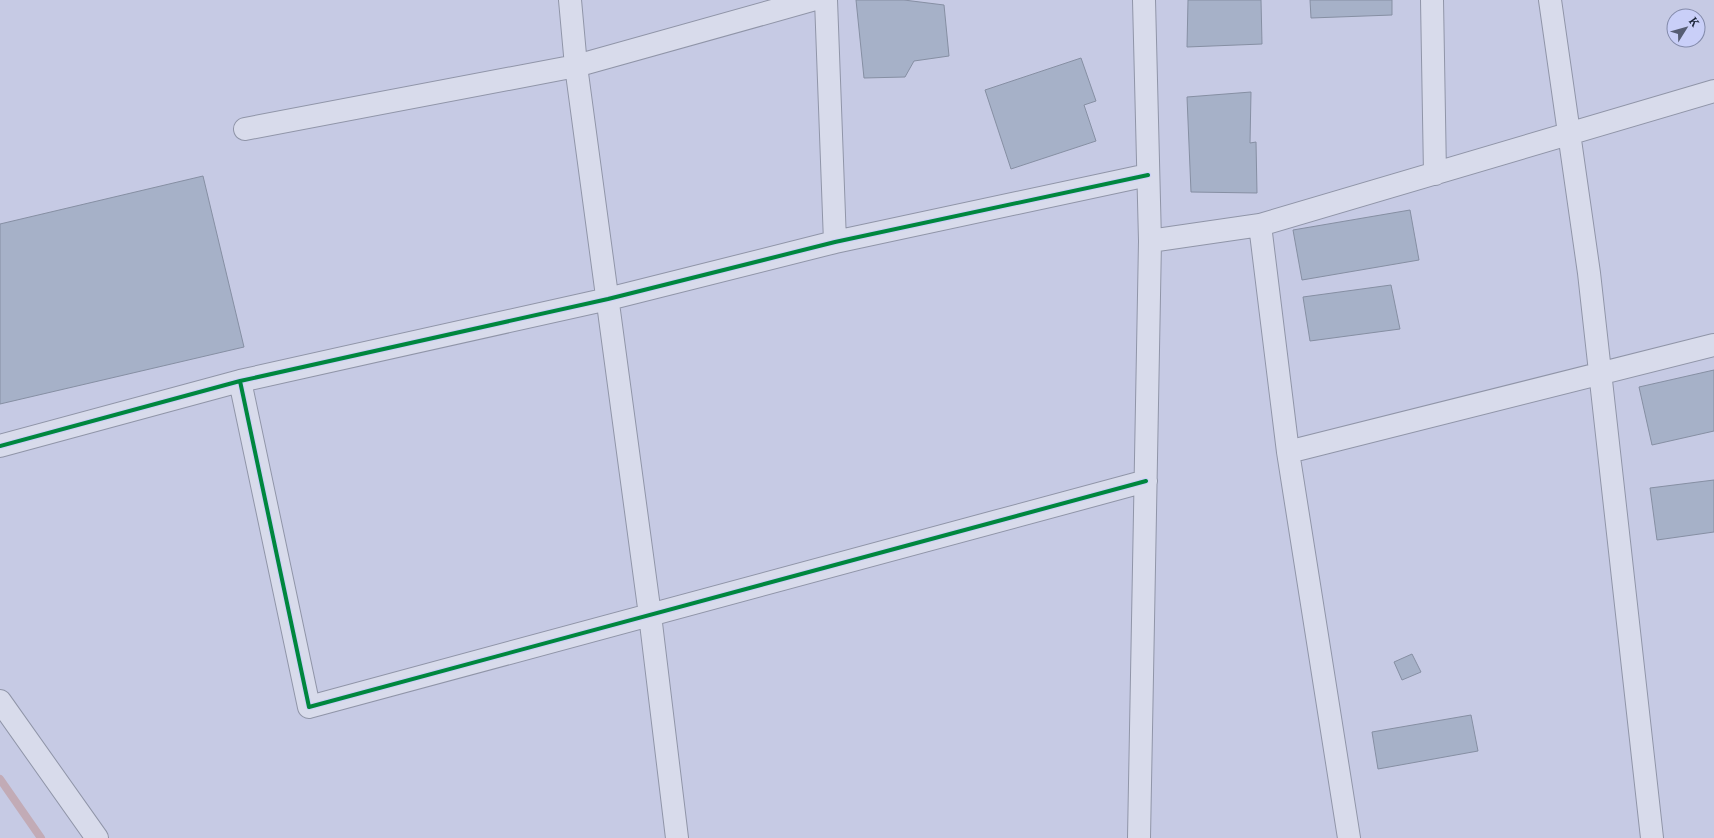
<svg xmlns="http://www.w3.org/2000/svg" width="1714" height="838" font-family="Merriweather,serif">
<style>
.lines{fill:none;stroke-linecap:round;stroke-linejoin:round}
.stream{stroke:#c2abb6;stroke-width:8}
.building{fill:#a6b1c8;stroke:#868fa3}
.minor-casing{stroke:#9095a8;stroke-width:24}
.minor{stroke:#d8dbeb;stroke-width:22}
.cycleway-casing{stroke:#c9cff8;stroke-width:6}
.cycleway{stroke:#00873e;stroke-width:4}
</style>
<rect width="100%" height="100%" fill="#c6cae4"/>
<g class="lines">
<path class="stream" d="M0,779L41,838"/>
</g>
<path class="building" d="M856,0H904L944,5L949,56L914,61L905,77L864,78Z
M1188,0H1261L1262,44L1187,47Z
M1310,0H1392V15L1311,18Z
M1081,58L1096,101L1084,105L1096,141L1011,169L985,90Z
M1251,92L1250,143L1256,142L1257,193L1191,192L1187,97Z
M203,176L244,347L0,404V224Z
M1410,210L1419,260L1302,280L1293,230Z
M1391,285L1400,329L1310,341L1303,297Z
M1714,370V431L1652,445L1639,387Z
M1714,480V532L1657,540L1650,488Z
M1412,654L1421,672L1402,680L1394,662Z
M1471,715L1478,751L1378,769L1372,732Z"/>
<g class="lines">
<g class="minor-casing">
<path id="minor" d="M570,0L576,66L650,615L677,838
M826,0L835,242
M1432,0L1435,174
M1550,0L1589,273L1652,838
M245,129L576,66L812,0
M1260,225L1288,452L1349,838
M1150,241L1260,225L1714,91
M240,381L309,707L1146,481
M0,446L240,381L608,299L835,242L1148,175
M1288,452L1714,345
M0,701L97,838
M1139,838L1150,241L1144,0"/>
</g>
<use href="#minor" class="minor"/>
<g class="cycleway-casing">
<path id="cycleway" d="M240,381L309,707L1146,481
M0,446L240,381L608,299L835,242L1148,175"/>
</g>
<use href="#cycleway" class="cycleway"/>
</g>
<g transform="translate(1686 28) rotate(53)"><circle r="19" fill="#c9cff8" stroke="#838aaa"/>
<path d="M0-3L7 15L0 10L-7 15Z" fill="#565d73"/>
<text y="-6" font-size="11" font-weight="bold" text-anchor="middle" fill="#192336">K</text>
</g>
</svg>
